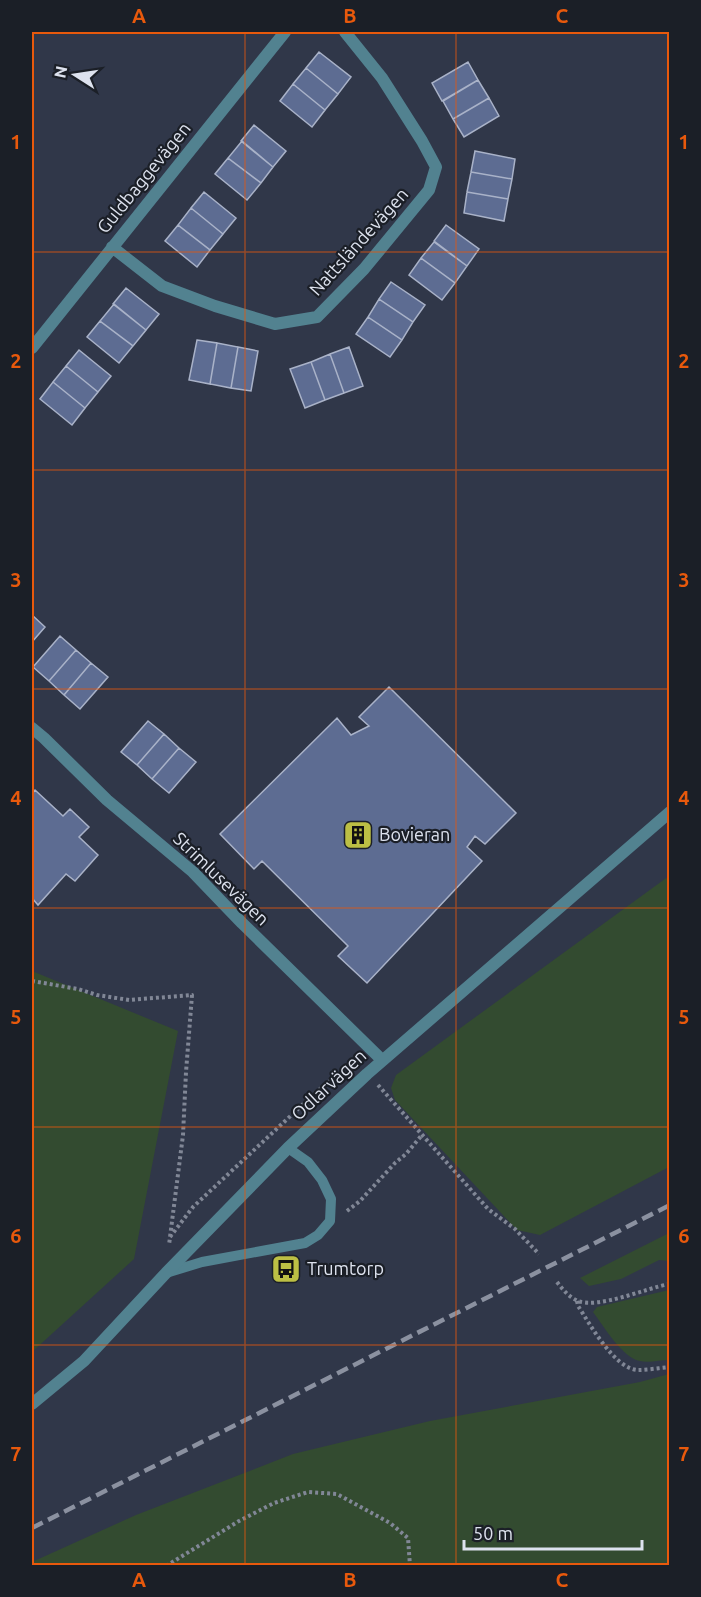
<svg xmlns="http://www.w3.org/2000/svg" width="701" height="1597" font-family="Ubuntu,sans-serif">
<style>
.green{fill:#334b30}
.building{fill:#5d6c92;stroke:#a9b2c8;stroke-width:1.5}
.lines{fill:none;stroke-linecap:round;stroke-linejoin:round}
.path{stroke:#818796;stroke-width:4;stroke-dasharray:3 3;stroke-linecap:butt}
.service{stroke:#528290;stroke-width:10}
.minor{stroke:#528290;stroke-width:12}
.rail{stroke:#8b91a0;stroke-width:4.5;stroke-dasharray:12 6;stroke-linecap:butt}
.grid{fill:none;stroke:#e8590c;stroke-width:1.5;stroke-opacity:0.55}
.labels{text-anchor:middle;stroke-width:4.5;stroke-linejoin:round;paint-order:stroke}
.street-label{font-size:18px;fill:#dde2ee;stroke:#1b1f27}
.poi-label{font-size:18px;fill:#dde2ee;stroke:#1b1f27;text-anchor:start}
.neatline{fill:none;stroke:#e8590c;stroke-width:2}
.grid-label{font-size:20px;text-anchor:middle;font-weight:bold;fill:#e8590c}
</style>
<rect width="100%" height="100%" fill="#303749"/>
<path class="green" d="M669,876V1167L540,1235L517,1230L395,1100L391,1088L396,1075Z
M32,971L178,1031L134,1259L32,1352Z
M669,1233V1261L659,1260L621,1279L589,1286L580,1278Z
M669,1290V1360C660,1360 649,1363 640,1361C623,1359 603,1325 593,1312L597,1307Z
M669,1374V1565H32V1562L136,1515L293,1454L430,1421L640,1382Z"/>
<path class="building" d="M319,52L351,77L338,94L306,68Z
M468,62L478,80L442,101L432,83Z
M306,68L338,94L325,110L293,84Z
M478,80L489,98L453,119L443,101Z
M293,84L325,110L312,127L280,101Z
M489,98L499,116L464,137L453,119Z
M254,125L286,151L273,167L241,141Z
M242,141L273,167L261,183L228,158Z
M475,151L515,159L512,179L471,172Z
M228,158L261,183L247,200L215,174Z
M471,172L512,179L508,199L467,192Z
M204,192L236,218L223,234L191,208Z
M467,192L508,199L504,221L464,213Z
M191,208L223,234L210,250L178,225Z
M178,225L210,250L197,267L165,241Z
M446,225L479,249L467,266L434,241Z
M434,242L467,266L455,283L421,258Z
M421,258L455,283L442,300L409,275Z
M391,282L425,305L413,322L379,299Z
M126,288L159,314L146,330L113,304Z
M379,299L413,322L402,340L368,317Z
M114,304L146,330L133,346L100,321Z
M368,317L402,340L390,357L356,334Z
M100,321L133,346L119,363L87,337Z
M197,340L217,343L210,384L189,380Z
M217,343L238,347L231,388L210,384Z
M238,347L258,351L251,391L231,388Z
M349,347L363,386L344,393L330,354Z
M79,350L111,376L98,392L66,366Z
M330,354L344,393L325,400L311,362Z
M311,362L325,400L305,408L290,369Z
M66,366L98,392L85,408L53,382Z
M53,382L85,408L72,425L40,399Z
M32,615L45,627L32,642Z
M60,636L76,650L49,681L33,667Z
M76,650L91,663L64,695L49,681Z
M91,663L108,677L80,709L64,695Z
M389,687L516,813L485,844L475,836L467,847L482,861L367,983L338,956L348,946L262,861L254,869L220,834L337,718L351,735L369,726L359,717Z
M148,721L164,734L137,765L121,752Z
M164,734L179,748L152,779L137,765Z
M179,748L196,762L169,793L152,779Z
M35,790L63,816L70,809L89,827L79,837L98,855L75,881L66,874L38,905L32,898V794Z"/>
<g class="lines">
<path class="path" d="M32,981L78,989L97,995L129,1000L192,995L186,1072L183,1135L169,1245
M378,1085L488,1209L515,1229L539,1254
M347,1211L360,1201L395,1163L406,1154L422,1135
M170,1237L193,1207L314,1094L330,1081
M557,1282C563,1290 569,1297 578,1301C599,1309 646,1288 670,1284
M577,1301L578,1306C590,1324 614,1368 637,1370C647,1370 659,1368 670,1367
M166,1566L239,1521L274,1503L308,1492L337,1494L390,1523L408,1538L410,1566"/>
<path class="service" d="M166,1273L202,1262L305,1243L318,1235L330,1221L331,1199L322,1180L308,1162L288,1148"/>
<path class="minor" d="M112,247L162,286L215,306L275,324L317,317L364,269L429,190L436,167L422,141L382,78L345,32
M32,348L285,32
M32,728L44,738L107,800L193,872L242,923L382,1060
M32,1404L84,1361L166,1273L288,1148L367,1074L670,812"/>
<path class="rail" d="M32,1528L670,1205"/>
</g>
<path class="grid" d="M245,32V1566M456,32V1566M32,252H670M32,470H670M32,689H670M32,908H670M32,1127H670M32,1345H670"/>
<defs>
<g id="building-square" transform="scale(1.5)"><rect x="-9" y="-9" width="18" height="18" rx="4" fill="#bcbf44" stroke="#1b1f27"/><path d="M-4-6H4V6H1V3H-1V6H-4ZM-2.5-4.3h1.7v1.8h-1.7ZM.8-4.3h1.7v1.8H.8ZM-2.5-1h1.7V.8h-1.7ZM.8-1h1.7V.8H.8Z" fill="#111"/></g>
<g id="bus-square" transform="scale(1.5)"><rect x="-9" y="-9" width="18" height="18" rx="4" fill="#bcbf44" stroke="#1b1f27"/><path d="M-5-6H5V4H4V6H2V4H-2V6H-4V4H-5ZM-3.5-4V0h7V-4ZM-3.5 1.2v1.5H-2V1.2ZM2 1.2v1.5H3.5V1.2Z" fill="#111"/></g>
</defs>
<g fill-rule="evenodd">
<use href="#building-square" x="358" y="835"/>
<use href="#bus-square" x="286" y="1269"/>
</g>
<g class="labels">
<g class="street-label">
<text transform="translate(144 178) rotate(-51)" y="6">Guldbaggevägen</text>
<text transform="translate(359 242) rotate(-48)" y="6">Nattsländevägen</text>
<text transform="translate(221 879) rotate(44)" y="6">Strimlusevägen</text>
<text transform="translate(329 1085) rotate(-43)" y="6">Odlarvägen</text>
</g>
<g class="poi-label">
<text x="379" y="841">Bovieran</text>
<text x="307" y="1275">Trumtorp</text>
</g>
</g>
<rect width="701" height="1597" fill="none" stroke="#1b1f27" stroke-width="66"/>
<g transform="translate(75 75) rotate(282)" stroke="#1b1f27" stroke-width="4.5" paint-order="stroke">
<path d="M0-4.5L10 22L0 15L-10 22Z" fill="#dde2ee"/>
<text y="-9" font-size="16" font-weight="bold" text-anchor="middle" fill="#dde2ee">N</text>
</g>
<path d="M464 1540v9h178v-9" fill="none" stroke="#dde2ee" stroke-width="3"/>
<text x="473" y="1540" font-size="18" fill="#dde2ee" stroke="#1b1f27" stroke-width="4.5" paint-order="stroke">50 m</text>
<rect x="33" y="33" width="635" height="1531" class="neatline"/>
<g class="grid-label">
<text x="139" y="23">A</text>
<text x="350" y="23">B</text>
<text x="562" y="23">C</text>
<text x="16" y="149">1</text>
<text x="684" y="149">1</text>
<text x="16" y="368">2</text>
<text x="684" y="368">2</text>
<text x="16" y="587">3</text>
<text x="684" y="587">3</text>
<text x="16" y="805">4</text>
<text x="684" y="805">4</text>
<text x="16" y="1024">5</text>
<text x="684" y="1024">5</text>
<text x="16" y="1243">6</text>
<text x="684" y="1243">6</text>
<text x="16" y="1461">7</text>
<text x="684" y="1461">7</text>
<text x="139" y="1587">A</text>
<text x="350" y="1587">B</text>
<text x="562" y="1587">C</text>
</g>
</svg>
